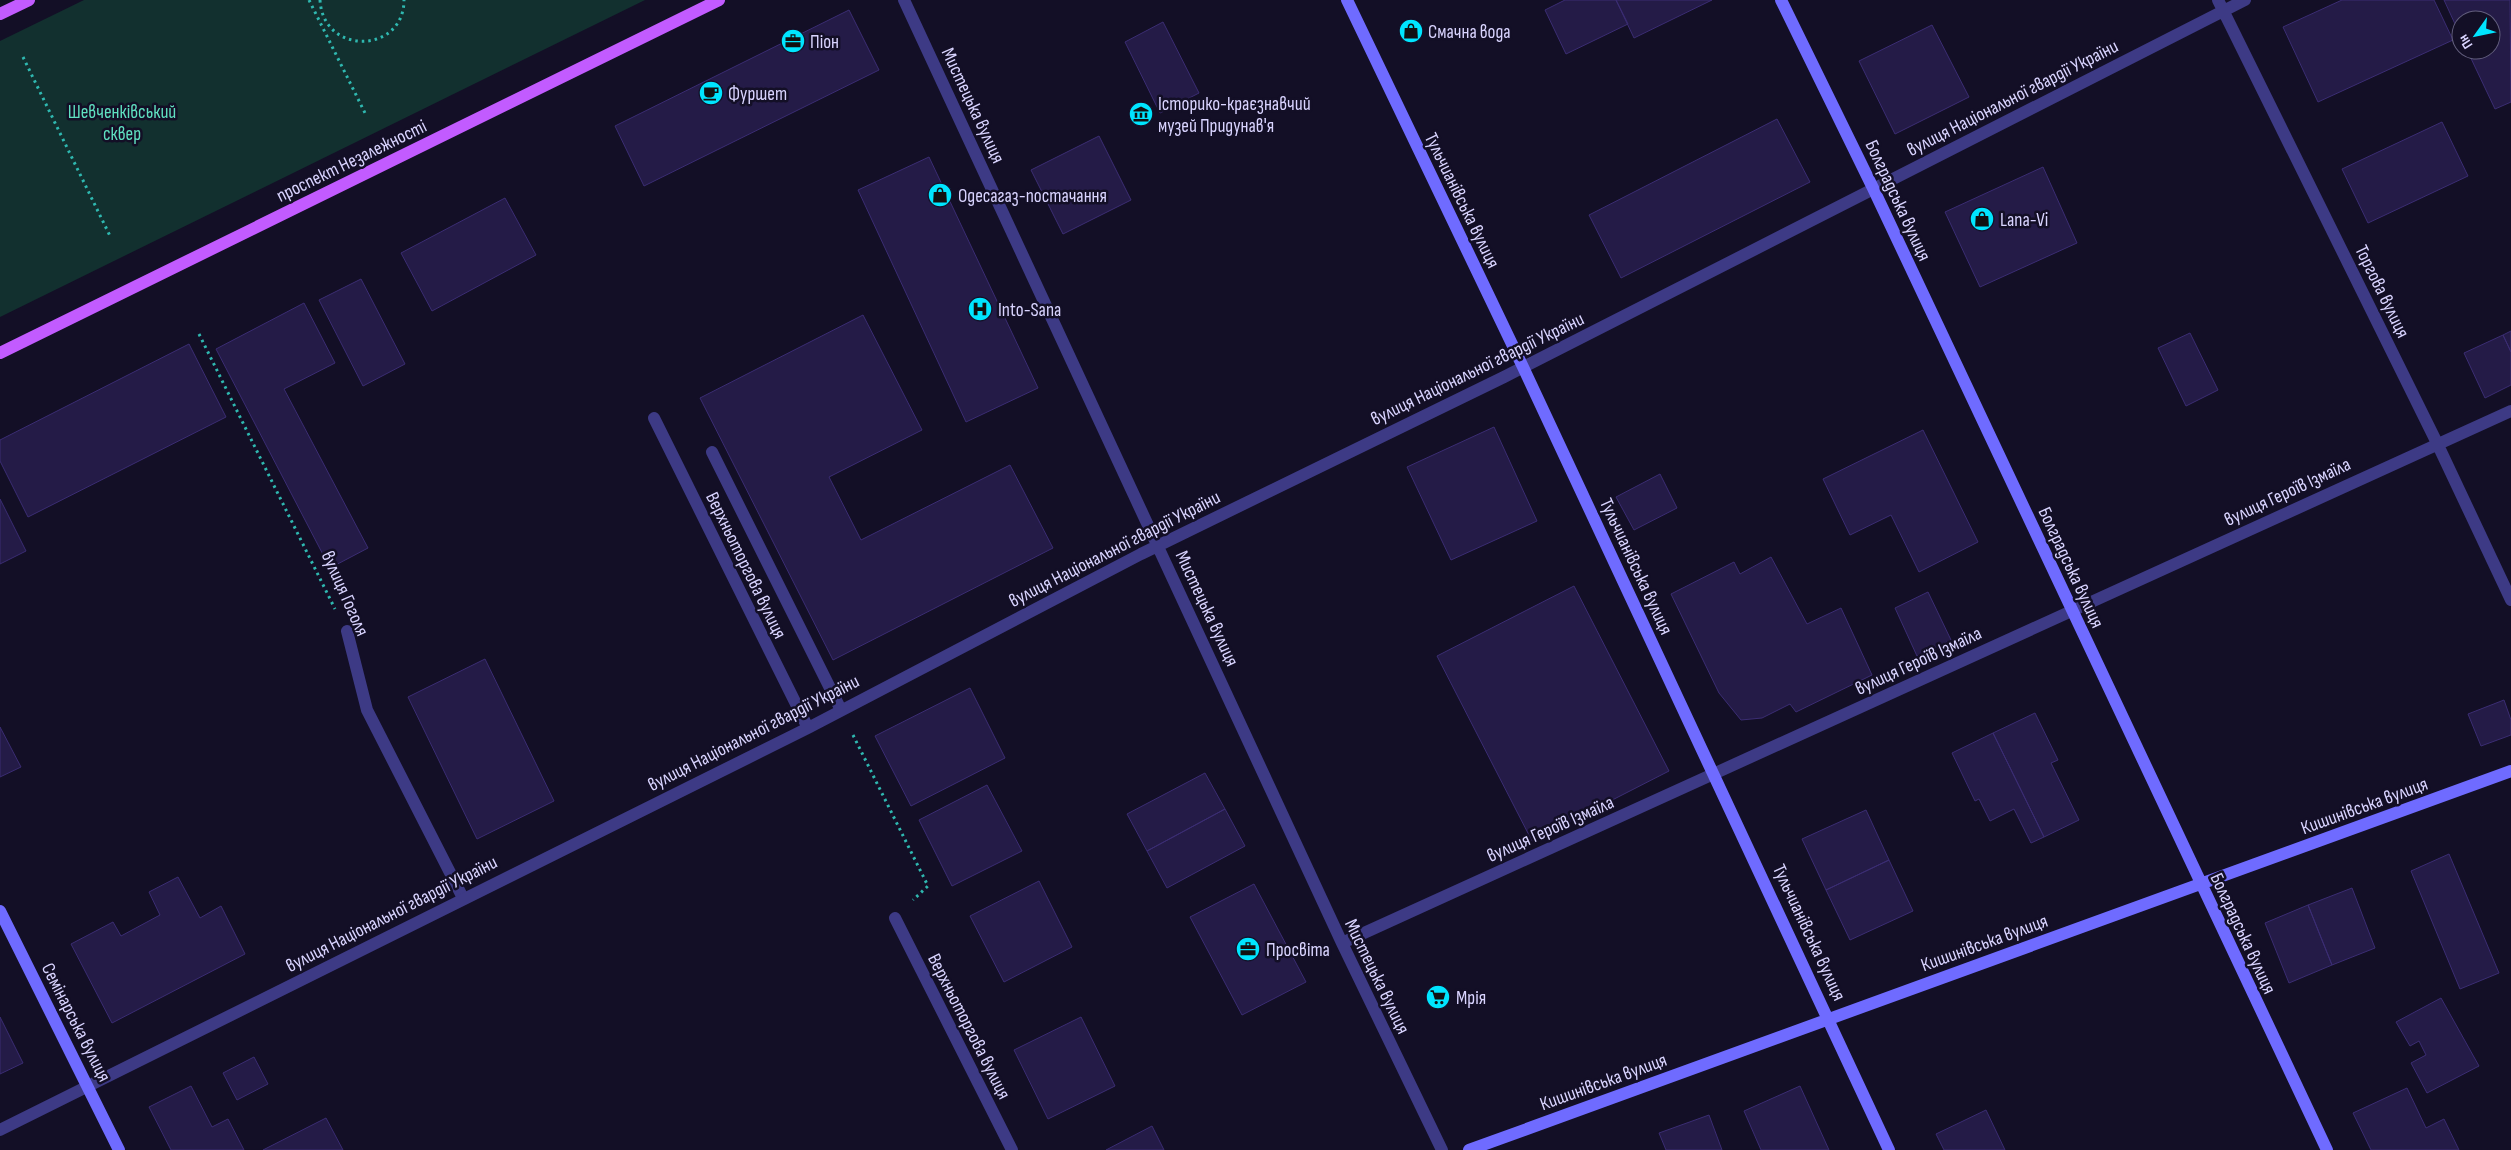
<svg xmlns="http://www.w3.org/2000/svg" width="2511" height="1150" font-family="'Sofia Sans Condensed',sans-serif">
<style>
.green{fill:#12302f}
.building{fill:#241b47;stroke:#3b2d73}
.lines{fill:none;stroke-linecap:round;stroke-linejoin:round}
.path{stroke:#2fb8b0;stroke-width:3;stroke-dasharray:2.5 4;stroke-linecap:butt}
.lane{stroke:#3d3a85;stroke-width:12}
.street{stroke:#3d3a85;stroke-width:12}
.secondary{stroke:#6f6bff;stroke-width:12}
.primary{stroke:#c25bff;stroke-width:12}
.labels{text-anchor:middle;stroke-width:5;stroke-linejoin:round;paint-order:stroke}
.poi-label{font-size:19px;fill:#d9d4ff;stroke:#130f26;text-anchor:start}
.street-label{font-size:19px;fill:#d9d4ff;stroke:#130f26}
.park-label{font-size:19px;fill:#5fe0c0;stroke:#130f26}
</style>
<rect width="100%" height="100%" fill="#130f26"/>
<path class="green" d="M84,0H645L0,317V41Z"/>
<path class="building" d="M1565,0H1616L1628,24L1566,54L1545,10Z
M1616,0H1712L1634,38Z
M2342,0H2434L2453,40L2318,102L2283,27Z
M2444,0H2510L2511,102L2495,109L2467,50H2491V20H2461V37Z
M849,10L879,70L644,186L615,126Z
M1163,22L1199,93L1160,113L1125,42Z
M1932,25L1969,97L1895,134L1859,61Z
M1777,119L1810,182L1621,278L1589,215Z
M2442,122L2468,176L2368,223L2342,169Z
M1099,136L1131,200L1063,234L1031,170Z
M929,157L1038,388L966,422L858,190Z
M2043,167L2077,243L1980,287L1945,212Z
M505,198L536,255L432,311L401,253Z
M361,279L405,364L363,386L319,300Z
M304,303L335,363L284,389L368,548L330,568L216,349Z
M863,315L922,430L829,477L861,540L1010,465L1053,548L833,660L700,398Z
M2511,331V352L2503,335Z
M2190,333L2218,390L2186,406L2158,348Z
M2503,335L2511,352V385L2485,398L2464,353Z
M189,344L226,417L28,517L0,461V440Z
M1494,427L1537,521L1451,560L1407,467Z
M1923,430L1978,542L1919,572L1891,515L1850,535L1823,479Z
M1660,474L1677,508L1634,530L1616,497Z
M0,499L26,551L0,564Z
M1771,557L1807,624L1841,608L1872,675L1796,712L1790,704L1762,718L1741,720L1719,693L1671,594L1734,562L1740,574Z
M1574,586L1669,771L1532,841L1437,656Z
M1928,592L1951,640L1917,656L1895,608Z
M485,659L554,801L477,839L408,697Z
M970,688L1005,758L911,806L875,736Z
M2504,700L2511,720V735L2481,746L2468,714Z
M2035,713L2058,760L2051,763L2079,820L2044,837L1993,733Z
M0,727L21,767L0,777Z
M1993,733L2044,837L2031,843L2014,809L1990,821L1979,799L1975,801L1952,753Z
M1205,773L1225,809L1147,851L1127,814Z
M987,785L1022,851L952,886L919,820Z
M1225,809L1245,846L1167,888L1147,851Z
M1866,810L1889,860L1826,890L1802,839Z
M2449,854L2499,973L2460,989L2411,871Z
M1889,860L1913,911L1850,940L1826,890Z
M178,877L200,918L221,906L245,954L112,1023L71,944L113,922L121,936L160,915L149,892Z
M1039,881L1072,947L1004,982L970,916Z
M1254,884L1306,982L1242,1015L1190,917Z
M2352,888L2375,948L2332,965L2308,905Z
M2308,905L2332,965L2289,983L2265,923Z
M2441,998L2479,1066L2427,1093L2411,1063L2426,1055L2419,1041L2410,1046L2396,1022Z
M0,1017L23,1063L0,1074Z
M1081,1017L1115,1086L1048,1119L1014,1050Z
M254,1057L268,1084L237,1100L223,1073Z
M191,1086L212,1127L228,1119L244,1150H171L149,1107Z
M1800,1086L1829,1150H1761L1744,1111Z
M2407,1088L2426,1128L2444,1119L2459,1150H2371L2353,1113Z
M1986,1110L2005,1150H1944L1936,1134Z
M1709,1115L1722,1150H1666L1659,1133Z
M326,1118L343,1150H263Z
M1152,1126L1164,1150H1106Z"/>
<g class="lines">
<path class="path" d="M309,0L365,113
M320,0C323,56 404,54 404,0
M23,57L111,238
M199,334L335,609
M853,735L928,886L913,900"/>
<path class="lane" d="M712,452L841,710
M347,631L367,710L463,898"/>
<path class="street" d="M904,0L1342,943L1442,1150
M2218,0L2437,443L2511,600
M654,418L808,728
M895,918L1012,1150
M1342,943L2511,411
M0,1130L808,728L1141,554L1504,377L2245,0"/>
<path class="secondary" d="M1347,0L1523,367L1889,1150
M1781,0L1873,188L2327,1150
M0,911L119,1150
M1469,1150C1816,1022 2164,899 2511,771"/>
<path class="primary" d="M0,14L29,0
M0,353L719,0"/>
</g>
<defs>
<g id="shop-disc" transform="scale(1.25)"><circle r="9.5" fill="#00e5ff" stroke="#130f26"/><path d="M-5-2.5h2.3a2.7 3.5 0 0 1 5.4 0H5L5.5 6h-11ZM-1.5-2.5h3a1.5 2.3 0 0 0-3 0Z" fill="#111"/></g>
<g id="office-disc" transform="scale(1.25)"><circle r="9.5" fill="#00e5ff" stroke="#130f26"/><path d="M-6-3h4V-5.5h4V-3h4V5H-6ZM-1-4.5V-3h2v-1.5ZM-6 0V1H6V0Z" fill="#111"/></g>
<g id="cafe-disc" transform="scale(1.25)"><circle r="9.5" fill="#00e5ff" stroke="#130f26"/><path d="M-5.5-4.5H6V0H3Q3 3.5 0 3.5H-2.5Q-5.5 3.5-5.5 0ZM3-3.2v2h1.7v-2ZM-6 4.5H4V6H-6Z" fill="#111"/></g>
<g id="museum-disc" transform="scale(1.25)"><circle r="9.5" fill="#00e5ff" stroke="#130f26"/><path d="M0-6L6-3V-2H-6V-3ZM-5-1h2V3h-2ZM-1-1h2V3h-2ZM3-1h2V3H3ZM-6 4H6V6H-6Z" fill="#111"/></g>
<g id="hospital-disc" transform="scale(1.25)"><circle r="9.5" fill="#00e5ff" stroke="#130f26"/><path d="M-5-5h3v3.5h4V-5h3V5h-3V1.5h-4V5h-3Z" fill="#111"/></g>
<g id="supermarket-disc" transform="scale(1.25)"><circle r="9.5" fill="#00e5ff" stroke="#130f26"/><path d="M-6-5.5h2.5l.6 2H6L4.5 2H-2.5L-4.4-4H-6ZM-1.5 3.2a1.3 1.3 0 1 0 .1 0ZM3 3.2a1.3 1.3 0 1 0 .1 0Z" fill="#111"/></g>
</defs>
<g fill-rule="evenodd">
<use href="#shop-disc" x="1411" y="31"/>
<use href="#office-disc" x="793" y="41"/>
<use href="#cafe-disc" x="711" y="93"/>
<use href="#museum-disc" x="1141" y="114"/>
<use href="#shop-disc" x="940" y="195"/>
<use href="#shop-disc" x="1982" y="219"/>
<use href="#hospital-disc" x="980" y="309"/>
<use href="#office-disc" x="1248" y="949"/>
<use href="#supermarket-disc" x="1438" y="997"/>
</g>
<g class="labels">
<g class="poi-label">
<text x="1428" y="38">Смачна вода</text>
<text x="810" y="48">Піон</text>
<text x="728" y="100">Фуршет</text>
<text x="1158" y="110">Історико-краєзнавчий<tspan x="1158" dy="22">музей Придунав'я</tspan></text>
<text x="958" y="202">Одесагаз-постачання</text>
<text x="2000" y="226">Lana-Vi</text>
<text x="998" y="316">Into-Sana</text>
<text x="1266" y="956">Просвіта</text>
<text x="1456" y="1004">Мрія</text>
</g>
<g class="street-label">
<text transform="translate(2012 97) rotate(-27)" y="7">вулиця Національної гвардії України</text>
<text transform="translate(974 105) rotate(65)" y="7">Мистецька вулиця</text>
<text transform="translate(351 160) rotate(-26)" y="7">проспект Незалежності</text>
<text transform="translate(1463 200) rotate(64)" y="7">Тульчианівська вулиця</text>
<text transform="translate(1899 200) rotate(65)" y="7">Болградська вулиця</text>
<text transform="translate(2383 291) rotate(64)" y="7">Торгова вулиця</text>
<text transform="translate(1477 368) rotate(-26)" y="7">вулиця Національної гвардії України</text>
<text transform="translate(2287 491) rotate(-25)" y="7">вулиця Героїв Ізмаїла</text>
<text transform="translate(1114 548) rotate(-27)" y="7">вулиця Національної гвардії України</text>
<text transform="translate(747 565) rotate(64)" y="7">Верхньоторгова вулиця</text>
<text transform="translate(1637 566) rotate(65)" y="7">Тульчианівська вулиця</text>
<text transform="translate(2072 567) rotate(65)" y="7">Болградська вулиця</text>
<text transform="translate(346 593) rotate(66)" y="7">вулиця Гоголя</text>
<text transform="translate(1208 608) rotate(65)" y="7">Мистецька вулиця</text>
<text transform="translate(1918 660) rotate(-25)" y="7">вулиця Героїв Ізмаїла</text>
<text transform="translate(753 732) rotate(-27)" y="7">вулиця Національної гвардії України</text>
<text transform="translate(2364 805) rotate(-20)" y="7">Кишинівська вулиця</text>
<text transform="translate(1550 828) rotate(-24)" y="7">вулиця Героїв Ізмаїла</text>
<text transform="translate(391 913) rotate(-27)" y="7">вулиця Національної гвардії України</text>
<text transform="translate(1810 932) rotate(65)" y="7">Тульчианівська вулиця</text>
<text transform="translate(2244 933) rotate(65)" y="7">Болградська вулиця</text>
<text transform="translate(1984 942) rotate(-20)" y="7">Кишинівська вулиця</text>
<text transform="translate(1378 976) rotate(64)" y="7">Мистецька вулиця</text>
<text transform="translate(77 1022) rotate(63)" y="7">Семінарська вулиця</text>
<text transform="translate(970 1026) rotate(63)" y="7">Верхньоторгова вулиця</text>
<text transform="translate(1603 1081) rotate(-20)" y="7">Кишинівська вулиця</text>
</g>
<g class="park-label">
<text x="122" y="118">Шевченківський<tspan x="122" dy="22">сквер</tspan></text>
</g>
</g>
<g transform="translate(2476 35) rotate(237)"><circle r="24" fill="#130f26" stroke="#625e7d"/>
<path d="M0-4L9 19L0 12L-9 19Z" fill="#00e5ff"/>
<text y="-8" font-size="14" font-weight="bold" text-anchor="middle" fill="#d9d4ff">Пн</text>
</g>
</svg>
